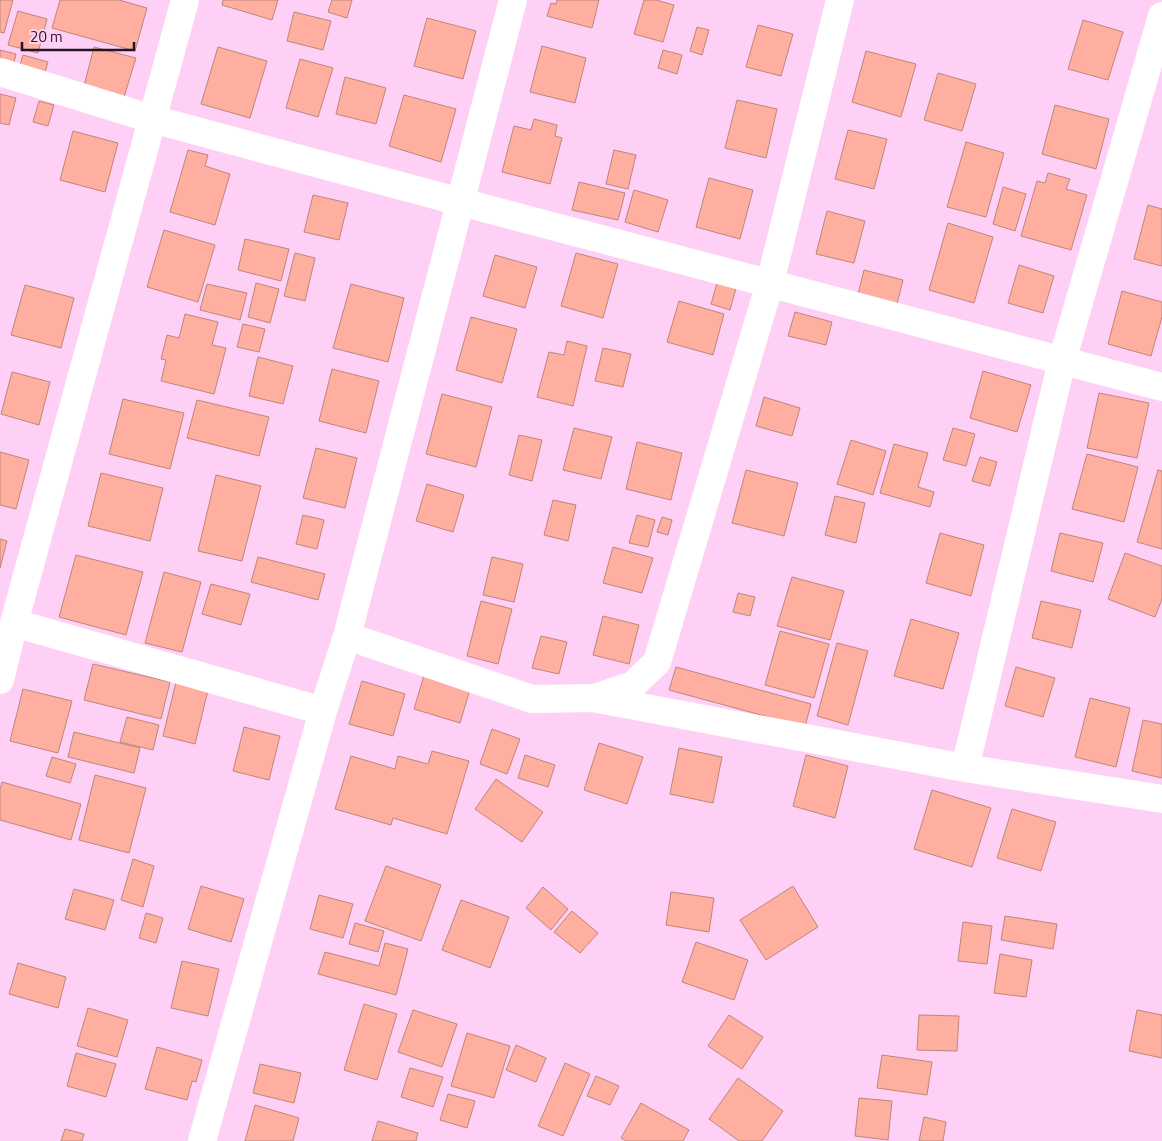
<svg xmlns="http://www.w3.org/2000/svg" width="1162" height="1141" font-family="'Titillium Web',sans-serif">
<style>
.building{fill:#feaf9f;stroke:#be867b}
.lines{fill:none;stroke-linecap:round;stroke-linejoin:round}
.street{stroke:#fff;stroke-width:28}
</style>
<rect width="100%" height="100%" fill="#fed0f6"/>
<path class="building" d="M0,0H13L4,33L0,32Z
M60,0H119L147,8L135,51L52,28Z
M223,0H278L272,20L222,5Z
M332,0H352L347,18L328,12Z
M557,0H599L592,28L547,16L551,3L556,4Z
M644,0H656L674,5L663,42L634,34Z
M18,11L47,19L38,53L8,45Z
M294,12L331,21L323,50L287,41Z
M427,18L476,31L463,79L414,66Z
M1083,20L1123,32L1108,80L1068,69Z
M758,25L793,34L781,76L746,67Z
M697,27L709,30L702,55L690,51Z
M542,46L586,58L575,103L530,92Z
M94,47L136,58L124,97L84,86Z
M218,47L267,61L250,118L201,104Z
M0,50L16,54L12,70L0,67Z
M663,50L682,55L677,74L658,68Z
M866,51L916,64L901,117L852,102Z
M23,55L48,62L43,79L18,72Z
M300,59L333,68L318,117L286,108Z
M938,73L976,84L962,131L924,120Z
M345,77L386,88L376,124L336,114Z
M0,94L16,98L9,125L0,123Z
M404,95L456,109L441,162L389,146Z
M737,100L777,109L766,158L725,148Z
M39,101L54,105L48,126L33,122Z
M1055,105L1109,119L1096,169L1042,154Z
M534,119L557,125L555,136L562,138L550,184L502,172L514,126L531,130Z
M848,130L887,139L874,189L835,179Z
M73,131L118,143L105,192L60,180Z
M966,142L1004,153L986,217L947,207Z
M188,150L208,155L205,166L230,174L215,225L170,212Z
M614,150L636,155L628,189L606,184Z
M1048,173L1070,179L1066,189L1087,195L1071,250L1021,236L1037,181L1045,183Z
M709,178L753,190L740,239L696,227Z
M579,182L625,193L618,220L572,210Z
M1003,187L1026,194L1015,231L993,224Z
M634,190L668,200L658,232L625,222Z
M313,195L348,203L339,240L304,232Z
M1148,205L1162,209V266L1134,259Z
M827,211L865,221L854,263L816,254Z
M948,223L993,237L974,303L929,290Z
M164,230L215,245L198,302L147,287Z
M245,239L289,249L281,281L238,270Z
M295,253L315,258L305,301L284,296Z
M576,253L618,264L603,318L561,306Z
M495,255L537,267L525,308L483,296Z
M1019,265L1054,276L1043,313L1008,303Z
M864,270L903,280L897,304L858,294Z
M256,283L279,289L270,323L248,317Z
M717,283L736,288L730,310L711,304Z
M207,284L247,293L240,320L200,310Z
M351,284L404,298L388,362L333,348Z
M25,285L74,298L61,348L11,335Z
M1122,291L1162,302V317L1151,356L1108,344Z
M679,301L724,314L713,355L667,342Z
M795,312L832,322L826,345L788,336Z
M185,314L218,322L212,345L226,348L214,394L161,381L166,360L161,359L167,335L179,338Z
M471,317L517,329L502,383L456,370Z
M243,324L265,329L259,352L237,347Z
M567,341L587,346L573,406L537,397L549,352L564,355Z
M603,348L631,354L623,387L595,381Z
M258,357L293,366L283,404L249,396Z
M332,369L379,381L366,433L319,421Z
M983,371L1031,385L1017,432L970,418Z
M12,372L50,382L39,425L1,414Z
M1099,393L1149,403L1137,458L1087,448Z
M442,394L492,407L476,467L426,454Z
M764,397L800,408L792,436L756,426Z
M123,399L184,413L170,469L109,454Z
M197,400L269,417L259,456L187,438Z
M574,428L612,437L601,479L563,470Z
M953,428L975,434L966,466L943,460Z
M519,435L542,440L532,481L509,475Z
M851,440L886,451L873,495L837,484Z
M637,442L682,453L671,500L626,489Z
M894,444L928,453L918,487L934,492L930,507L880,493Z
M316,448L357,458L345,508L303,498Z
M0,452L29,460L16,509L0,505Z
M1087,454L1138,467L1124,522L1072,509Z
M980,457L997,462L990,486L972,481Z
M746,470L798,483L784,536L732,523Z
M1158,470L1162,471V549L1137,542Z
M101,473L163,488L150,541L88,526Z
M216,475L261,486L242,561L198,551Z
M427,484L464,495L453,532L416,521Z
M835,496L865,503L856,543L825,535Z
M553,500L576,505L568,541L544,535Z
M303,515L324,520L317,549L296,544Z
M637,515L655,520L648,547L629,543Z
M662,517L672,520L668,535L657,532Z
M940,533L984,545L971,596L926,583Z
M1060,533L1103,543L1093,582L1051,571Z
M0,539L7,541L0,568Z
M613,547L653,558L642,593L603,583Z
M1125,553L1162,566V599L1155,617L1108,599Z
M76,555L143,572L126,635L59,617Z
M258,557L325,574L318,600L251,582Z
M492,557L523,564L514,602L483,595Z
M164,572L201,582L182,652L145,643Z
M792,577L844,591L830,640L777,626Z
M211,584L250,594L241,625L202,614Z
M738,593L755,597L750,616L733,612Z
M481,601L512,609L498,664L467,656Z
M1041,601L1081,610L1072,648L1032,638Z
M603,616L639,625L629,664L593,655Z
M911,619L959,633L943,689L894,676Z
M780,631L829,644L814,698L765,685Z
M541,636L567,642L559,674L532,668Z
M837,643L868,651L848,725L817,716Z
M93,664L170,682L161,719L84,700Z
M676,667L811,704L805,727L669,690Z
M1016,667L1055,678L1043,717L1005,706Z
M425,672L471,686L460,723L414,709Z
M362,681L405,694L393,736L349,724Z
M176,682L208,690L195,744L163,736Z
M23,689L72,701L58,753L10,741Z
M1090,698L1130,708L1116,767L1075,757Z
M127,717L159,725L153,750L120,742Z
M1143,720L1162,724V778L1132,771Z
M244,727L280,736L269,780L233,771Z
M492,729L520,739L507,774L480,764Z
M74,732L140,748L134,773L68,757Z
M599,743L643,757L627,804L584,790Z
M679,748L722,757L713,803L670,794Z
M432,751L469,761L447,834L393,818L391,825L335,809L351,756L395,769L398,756L428,764Z
M525,755L555,765L548,787L518,778Z
M806,755L848,766L835,818L793,806Z
M52,757L76,764L70,783L46,776Z
M95,775L146,788L129,853L79,840Z
M496,779L543,812L522,842L475,809Z
M2,782L81,804L71,840L0,820V789Z
M932,790L991,808L972,867L914,849Z
M1012,809L1056,822L1041,871L997,858Z
M133,859L154,866L143,907L121,900Z
M386,866L441,885L421,941L365,921Z
M201,886L244,899L231,942L188,929Z
M793,886L818,927L766,960L740,920Z
M543,887L568,909L551,930L526,908Z
M74,889L114,900L105,930L65,919Z
M671,892L714,898L709,932L666,925Z
M319,895L353,904L343,938L310,929Z
M461,900L509,917L490,968L442,950Z
M572,911L598,933L580,953L554,932Z
M146,913L163,918L156,943L139,938Z
M1005,916L1057,924L1053,949L1001,940Z
M963,922L992,926L987,964L958,961Z
M355,923L384,931L378,952L349,944Z
M696,942L748,960L734,1000L682,982Z
M385,943L408,949L396,995L318,974L325,952L379,966Z
M1000,954L1032,960L1026,997L994,993Z
M182,961L219,969L208,1016L171,1008Z
M18,963L66,977L58,1008L9,994Z
M364,1004L397,1014L377,1080L344,1070Z
M88,1008L128,1020L117,1057L77,1046Z
M413,1010L457,1024L442,1067L398,1052Z
M1137,1010L1162,1015V1058L1129,1051Z
M729,1015L763,1037L742,1069L708,1046Z
M919,1015L959,1016L957,1051L917,1050Z
M467,1033L510,1046L494,1098L451,1086Z
M516,1045L546,1058L536,1082L506,1070Z
M157,1047L202,1060L196,1082L192,1081L187,1100L145,1089Z
M76,1053L116,1064L106,1097L67,1086Z
M882,1055L932,1062L927,1095L877,1088Z
M565,1063L590,1074L563,1136L538,1126Z
M260,1064L301,1073L294,1103L253,1093Z
M410,1068L443,1077L433,1107L401,1097Z
M596,1076L619,1086L610,1105L587,1096Z
M738,1078L783,1111L762,1141H739L709,1119Z
M448,1094L475,1101L467,1128L440,1120Z
M859,1098L892,1101L888,1140L855,1136Z
M641,1103L689,1130L683,1141H626L621,1138Z
M255,1105L299,1118L293,1141H245Z
M924,1117L946,1122L943,1141H919Z
M378,1121L418,1133L416,1141H372Z
M65,1129L84,1134L82,1141H61Z"/>
<g class="lines">
<path class="street" d="M0,72L152,119L461,202L1162,387
M14,623L323,711
M347,636L532,699L595,698L633,685L657,662L770,283L840,0
M0,680L14,623L185,0
M598,699L965,768L1162,799
M965,768L1062,361L1162,16
M202,1141L323,711L347,636L513,0"/>
</g>
<path d="M22 42v8h112v-8" fill="none" stroke="#251522" stroke-width="2.5"/>
<text x="30" y="42" font-size="15" fill="#251522" stroke="#fed0f6" stroke-width="4" paint-order="stroke">20 m</text>
</svg>
